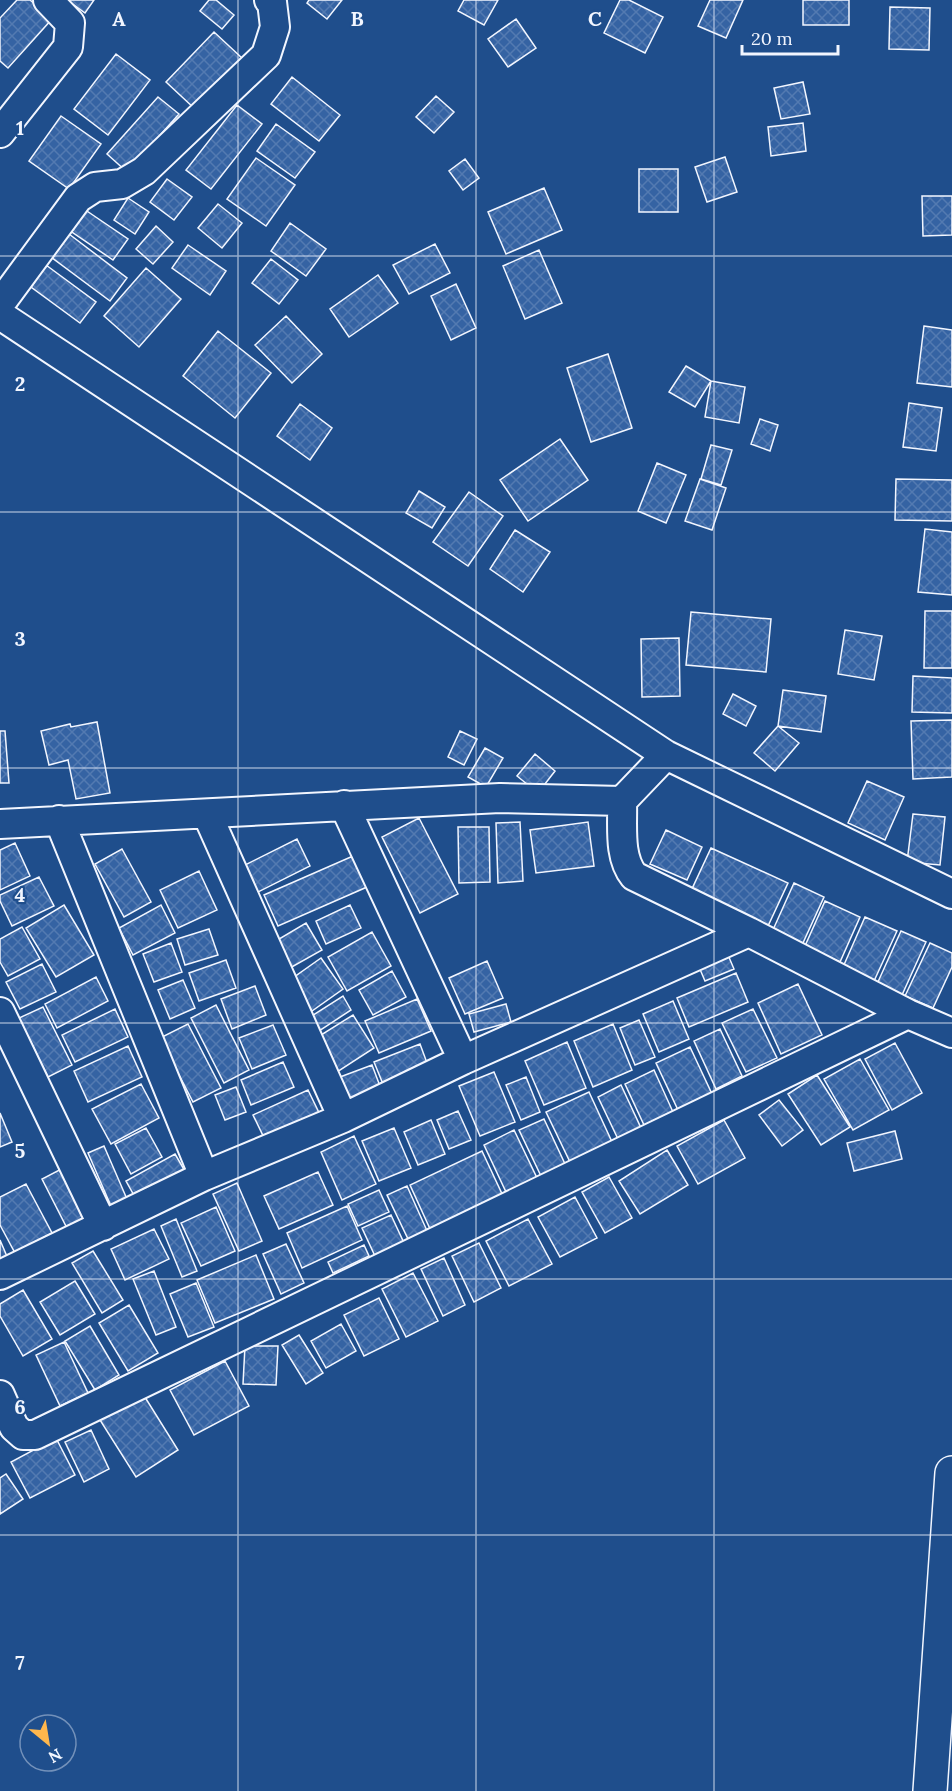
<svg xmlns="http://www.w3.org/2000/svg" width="952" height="1791" font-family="Lora,serif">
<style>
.building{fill:url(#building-cross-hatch);stroke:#f2f6ff;stroke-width:1.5}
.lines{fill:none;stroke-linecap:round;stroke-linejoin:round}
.street-casing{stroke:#f2f6ff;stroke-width:32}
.secondary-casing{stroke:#f2f6ff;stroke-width:36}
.street{stroke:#1f4e8c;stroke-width:28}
.secondary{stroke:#1f4e8c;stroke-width:33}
.grid{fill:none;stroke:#f2f6ff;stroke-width:1.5;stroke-opacity:0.55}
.grid-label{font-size:20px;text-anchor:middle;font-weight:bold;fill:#f2f6ff;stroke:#1f4e8c;stroke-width:4.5;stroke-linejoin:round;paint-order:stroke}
</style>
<defs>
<pattern id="building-cross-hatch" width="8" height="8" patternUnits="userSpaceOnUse" patternTransform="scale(1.5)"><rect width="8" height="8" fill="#3563a3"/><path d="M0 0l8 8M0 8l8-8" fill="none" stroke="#537ab1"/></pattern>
</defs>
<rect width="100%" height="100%" fill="#1f4e8c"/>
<path class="building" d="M17,0H30L52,19L8,68L0,61V18Z
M67,0H94L85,13Z
M209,0H216L234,15L222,29L200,11Z
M309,0H342L327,19L307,3Z
M464,0H498L484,25L458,11Z
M620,0H629L663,17L645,53L604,33Z
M710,0H743L726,38L698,26Z
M803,0H849V25H803Z
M890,7L930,8L929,50L889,49Z
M516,19L536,48L508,67L488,39Z
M214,32L243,59L195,109L166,82Z
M116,54L150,80L108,135L74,109Z
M292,77L340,115L319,141L271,104Z
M803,82L810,114L781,119L774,88Z
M436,96L454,112L434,133L416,117Z
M158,97L179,114L127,172L107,154Z
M237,105L262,124L211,189L186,170Z
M61,116L101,144L69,189L29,161Z
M803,123L806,151L771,156L768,127Z
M276,124L315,152L295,178L257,151Z
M725,157L737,192L707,202L695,167Z
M256,158L295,185L266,226L227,199Z
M465,159L479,178L463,190L449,171Z
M639,169H678V212H639Z
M167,179L192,197L174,220L150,202Z
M544,188L562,230L506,254L488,212Z
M922,196H952V235L923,236Z
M128,198L149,212L135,234L114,220Z
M218,204L242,223L222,248L198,228Z
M81,207L128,239L113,260L66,228Z
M290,223L326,249L306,276L271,251Z
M156,226L173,242L153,264L136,249Z
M69,234L127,278L110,301L51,257Z
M435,244L450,273L409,294L393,265Z
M188,245L226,271L210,295L172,268Z
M539,250L562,303L525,319L503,266Z
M271,259L298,280L279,304L252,283Z
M46,265L96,302L80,323L31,287Z
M146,268L181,299L139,347L104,316Z
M378,275L398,303L349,337L330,309Z
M456,284L476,328L451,340L431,296Z
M286,316L322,354L292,383L255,345Z
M924,326L952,330V387L917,383Z
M218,331L271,373L235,418L183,376Z
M608,354L632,428L591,442L567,368Z
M686,366L711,381L695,407L669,392Z
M711,381L745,387L739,423L705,417Z
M909,403L942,408L936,451L903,447Z
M300,404L332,428L310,460L277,436Z
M760,419L778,425L770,451L751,444Z
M560,439L588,480L528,521L500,480Z
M711,445L732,450L721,485L701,479Z
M657,463L686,475L666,523L638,511Z
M700,479L726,488L712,530L685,521Z
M896,479L952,480V521L895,520Z
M419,491L445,507L432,528L406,513Z
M469,492L503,516L468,566L433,542Z
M925,529L952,532V595L918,592Z
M515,530L550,552L523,592L490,569Z
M925,611H952V668H924Z
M691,612L771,619L766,672L686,665Z
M845,630L882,636L874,680L838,674Z
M679,638L680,696L642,697L641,639Z
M913,676L952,678V713L912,712Z
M783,690L826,696L821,732L778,726Z
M733,694L756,706L746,726L723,714Z
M952,720V777L913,779L911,721Z
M97,722L110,793L76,799L68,760L49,765L41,731L70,724L71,727Z
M778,726L799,743L775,771L754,753Z
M0,731H5L9,783H0Z
M460,731L477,739L464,765L448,757Z
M485,748L503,758L486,787L468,777Z
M535,754L555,771L538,793L517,776Z
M867,781L904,797L885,840L848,823Z
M913,814L945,817L940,865L907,862Z
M419,818L458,894L420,913L382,837Z
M520,822L523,881L498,883L496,823Z
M588,822L594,866L536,873L530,830Z
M458,827H489L490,882L459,883Z
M666,830L702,847L687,880L650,864Z
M297,839L310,866L254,894L241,867Z
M15,843L30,876L0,890V850Z
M711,848L788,883L768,926L691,891Z
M122,849L151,902L124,917L95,864Z
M353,856L367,887L278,926L264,895Z
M199,871L217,910L178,928L160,890Z
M39,877L54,906L12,926L0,901V895Z
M794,883L824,897L802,945L772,932Z
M825,901L860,917L840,962L805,946Z
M64,905L94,955L56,977L26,928Z
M161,905L175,933L133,955L119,928Z
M350,905L361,928L326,944L316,921Z
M865,917L897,931L874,981L843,967Z
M306,923L322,950L290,968L274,942Z
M22,927L40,959L8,976L0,962V939Z
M209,929L218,955L185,965L177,939Z
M901,931L926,942L902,995L877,984Z
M372,932L391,966L347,991L328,957Z
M171,943L182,972L154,982L143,954Z
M930,943L952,953V967L933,1008L905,996Z
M728,955L734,969L705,981L699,967Z
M321,958L343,989L312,1011L290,980Z
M226,960L236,988L199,1001L189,973Z
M487,961L503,998L465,1014L449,978Z
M42,964L56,992L20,1009L6,982Z
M392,971L406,997L373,1015L359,990Z
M736,973L748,1002L689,1027L677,998Z
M96,977L108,1001L57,1028L45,1004Z
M183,980L195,1008L170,1019L158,990Z
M798,984L822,1035L781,1054L758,1003Z
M255,986L266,1015L232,1029L221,999Z
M343,996L351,1010L316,1033L307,1019Z
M417,999L431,1031L379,1053L365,1021Z
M673,1001L689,1039L659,1052L643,1014Z
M506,1004L511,1022L474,1032L469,1014Z
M216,1005L249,1070L224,1083L191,1018Z
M43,1007L72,1065L48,1077L19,1018Z
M115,1009L128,1037L75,1062L62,1035Z
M753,1009L777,1058L746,1072L722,1023Z
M353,1015L374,1048L334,1074L313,1040Z
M639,1020L655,1057L635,1065L620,1028Z
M188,1024L221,1088L193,1102L160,1038Z
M613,1024L632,1070L593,1087L574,1041Z
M273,1025L286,1055L252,1069L239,1038Z
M720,1029L742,1076L716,1089L694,1041Z
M567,1042L586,1088L544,1105L525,1061Z
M895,1043L922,1093L892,1110L865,1059Z
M420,1044L430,1071L385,1089L374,1062Z
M128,1046L142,1077L88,1102L74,1071Z
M690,1047L712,1094L678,1110L656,1063Z
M860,1059L889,1110L853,1130L824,1079Z
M283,1062L294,1087L251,1105L241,1080Z
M372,1065L383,1094L351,1106L340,1077Z
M654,1070L673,1112L644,1125L625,1084Z
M494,1072L515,1122L480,1136L459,1086Z
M817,1075L850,1127L821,1145L788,1094Z
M526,1077L540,1112L521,1120L506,1085Z
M141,1084L159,1118L111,1144L92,1109Z
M621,1085L641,1128L618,1139L598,1097Z
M236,1087L246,1112L225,1120L215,1095Z
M308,1090L324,1123L269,1148L253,1115Z
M589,1092L612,1142L570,1162L546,1112Z
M779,1100L803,1130L782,1146L759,1115Z
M458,1111L471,1140L449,1149L437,1120Z
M0,1113L12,1142L0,1147Z
M544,1119L565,1164L541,1176L519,1130Z
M431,1120L445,1154L418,1165L404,1132Z
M724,1120L745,1158L698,1184L677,1146Z
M146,1128L162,1157L131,1174L115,1144Z
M394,1128L411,1168L379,1181L362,1141Z
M514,1130L537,1178L506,1192L484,1145Z
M895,1131L902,1159L854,1171L847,1143Z
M354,1136L376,1184L342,1200L321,1152Z
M104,1146L130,1206L114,1213L88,1153Z
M667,1150L688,1185L640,1214L619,1181Z
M482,1151L503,1196L431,1231L410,1185Z
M175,1154L189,1178L140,1206L126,1181Z
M69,1165L98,1223L71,1236L42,1179Z
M318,1172L333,1205L279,1229L264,1196Z
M609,1177L632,1218L605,1233L582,1192Z
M237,1183L262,1241L239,1251L213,1194Z
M26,1184L52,1233L15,1253L0,1225V1197Z
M407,1186L428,1233L409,1241L387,1195Z
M379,1190L389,1212L358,1226L348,1204Z
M575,1197L597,1238L560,1257L538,1217Z
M347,1206L362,1240L302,1268L287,1233Z
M216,1207L235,1251L201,1266L181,1223Z
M391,1215L404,1243L375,1256L362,1228Z
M176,1219L197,1271L182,1277L161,1226Z
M528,1219L552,1264L509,1286L486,1241Z
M154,1229L169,1259L125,1280L111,1249Z
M0,1240L9,1261L0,1265Z
M479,1243L501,1288L474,1302L452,1256Z
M286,1244L304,1283L281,1294L263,1254Z
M364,1245L369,1256L333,1273L328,1262Z
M93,1251L123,1300L102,1313L72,1263Z
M256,1255L274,1299L215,1323L197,1280Z
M444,1258L465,1305L443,1316L421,1269Z
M154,1271L176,1327L156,1335L133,1279Z
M413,1273L438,1321L406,1337L382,1289Z
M75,1281L95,1314L60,1335L40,1302Z
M196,1283L214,1327L188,1337L170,1294Z
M23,1290L52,1339L23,1356L0,1316V1304Z
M379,1298L399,1339L364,1356L344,1315Z
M129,1305L158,1353L128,1371L99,1323Z
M341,1324L356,1351L326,1368L311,1341Z
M90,1326L119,1375L95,1390L65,1341Z
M299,1335L323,1373L306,1384L282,1345Z
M64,1342L88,1393L60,1406L36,1355Z
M245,1346H278L276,1385L243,1384Z
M225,1361L249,1406L194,1435L170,1390Z
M143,1394L178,1450L136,1477L100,1420Z
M91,1430L109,1469L84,1482L65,1442Z
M56,1438L75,1475L30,1498L11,1462Z
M6,1474L23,1499L0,1514V1478Z"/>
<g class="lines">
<g class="street-casing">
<path id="street" d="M0,133L68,47L70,23L48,0
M0,304L78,198L95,187L122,184L144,171L266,55L275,27L272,2L269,0
M0,315L666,755L952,894
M666,755L622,801C623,825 618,856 634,876L749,932L908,1014L952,1033
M344,805L463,1060
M207,814L343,1118
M59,820L204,1176
M0,824L500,798L622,801
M0,1012L103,1226
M0,1275L204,1176L343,1118L463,1060L749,932
M0,1395L14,1427L23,1435H35L908,1014"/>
</g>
<g class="secondary-casing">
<path id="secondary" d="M930,1791L952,1473"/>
</g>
<use href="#street" class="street"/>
<use href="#secondary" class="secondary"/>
</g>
<path class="grid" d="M238,0V1791M476,0V1791M714,0V1791M0,256H952M0,512H952M0,768H952M0,1023H952M0,1279H952M0,1535H952"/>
<g class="grid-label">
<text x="119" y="26">A</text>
<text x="357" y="26">B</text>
<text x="595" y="26">C</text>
<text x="20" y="135">1</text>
<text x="20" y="391">2</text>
<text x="20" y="646">3</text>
<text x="20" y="902">4</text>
<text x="20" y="1158">5</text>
<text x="20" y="1414">6</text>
<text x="20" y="1670">7</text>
</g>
<g transform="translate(48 1743) rotate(150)"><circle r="28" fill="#1f4e8c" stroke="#7391ba" stroke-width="1.5"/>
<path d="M0-4.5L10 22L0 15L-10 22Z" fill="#ffb74d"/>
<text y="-9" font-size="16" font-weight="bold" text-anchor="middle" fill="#f2f6ff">N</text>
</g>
<path d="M742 45v9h96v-9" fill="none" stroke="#f2f6ff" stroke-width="3"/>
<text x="751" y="45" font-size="18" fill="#f2f6ff" stroke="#1f4e8c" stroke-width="4.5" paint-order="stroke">20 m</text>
</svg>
